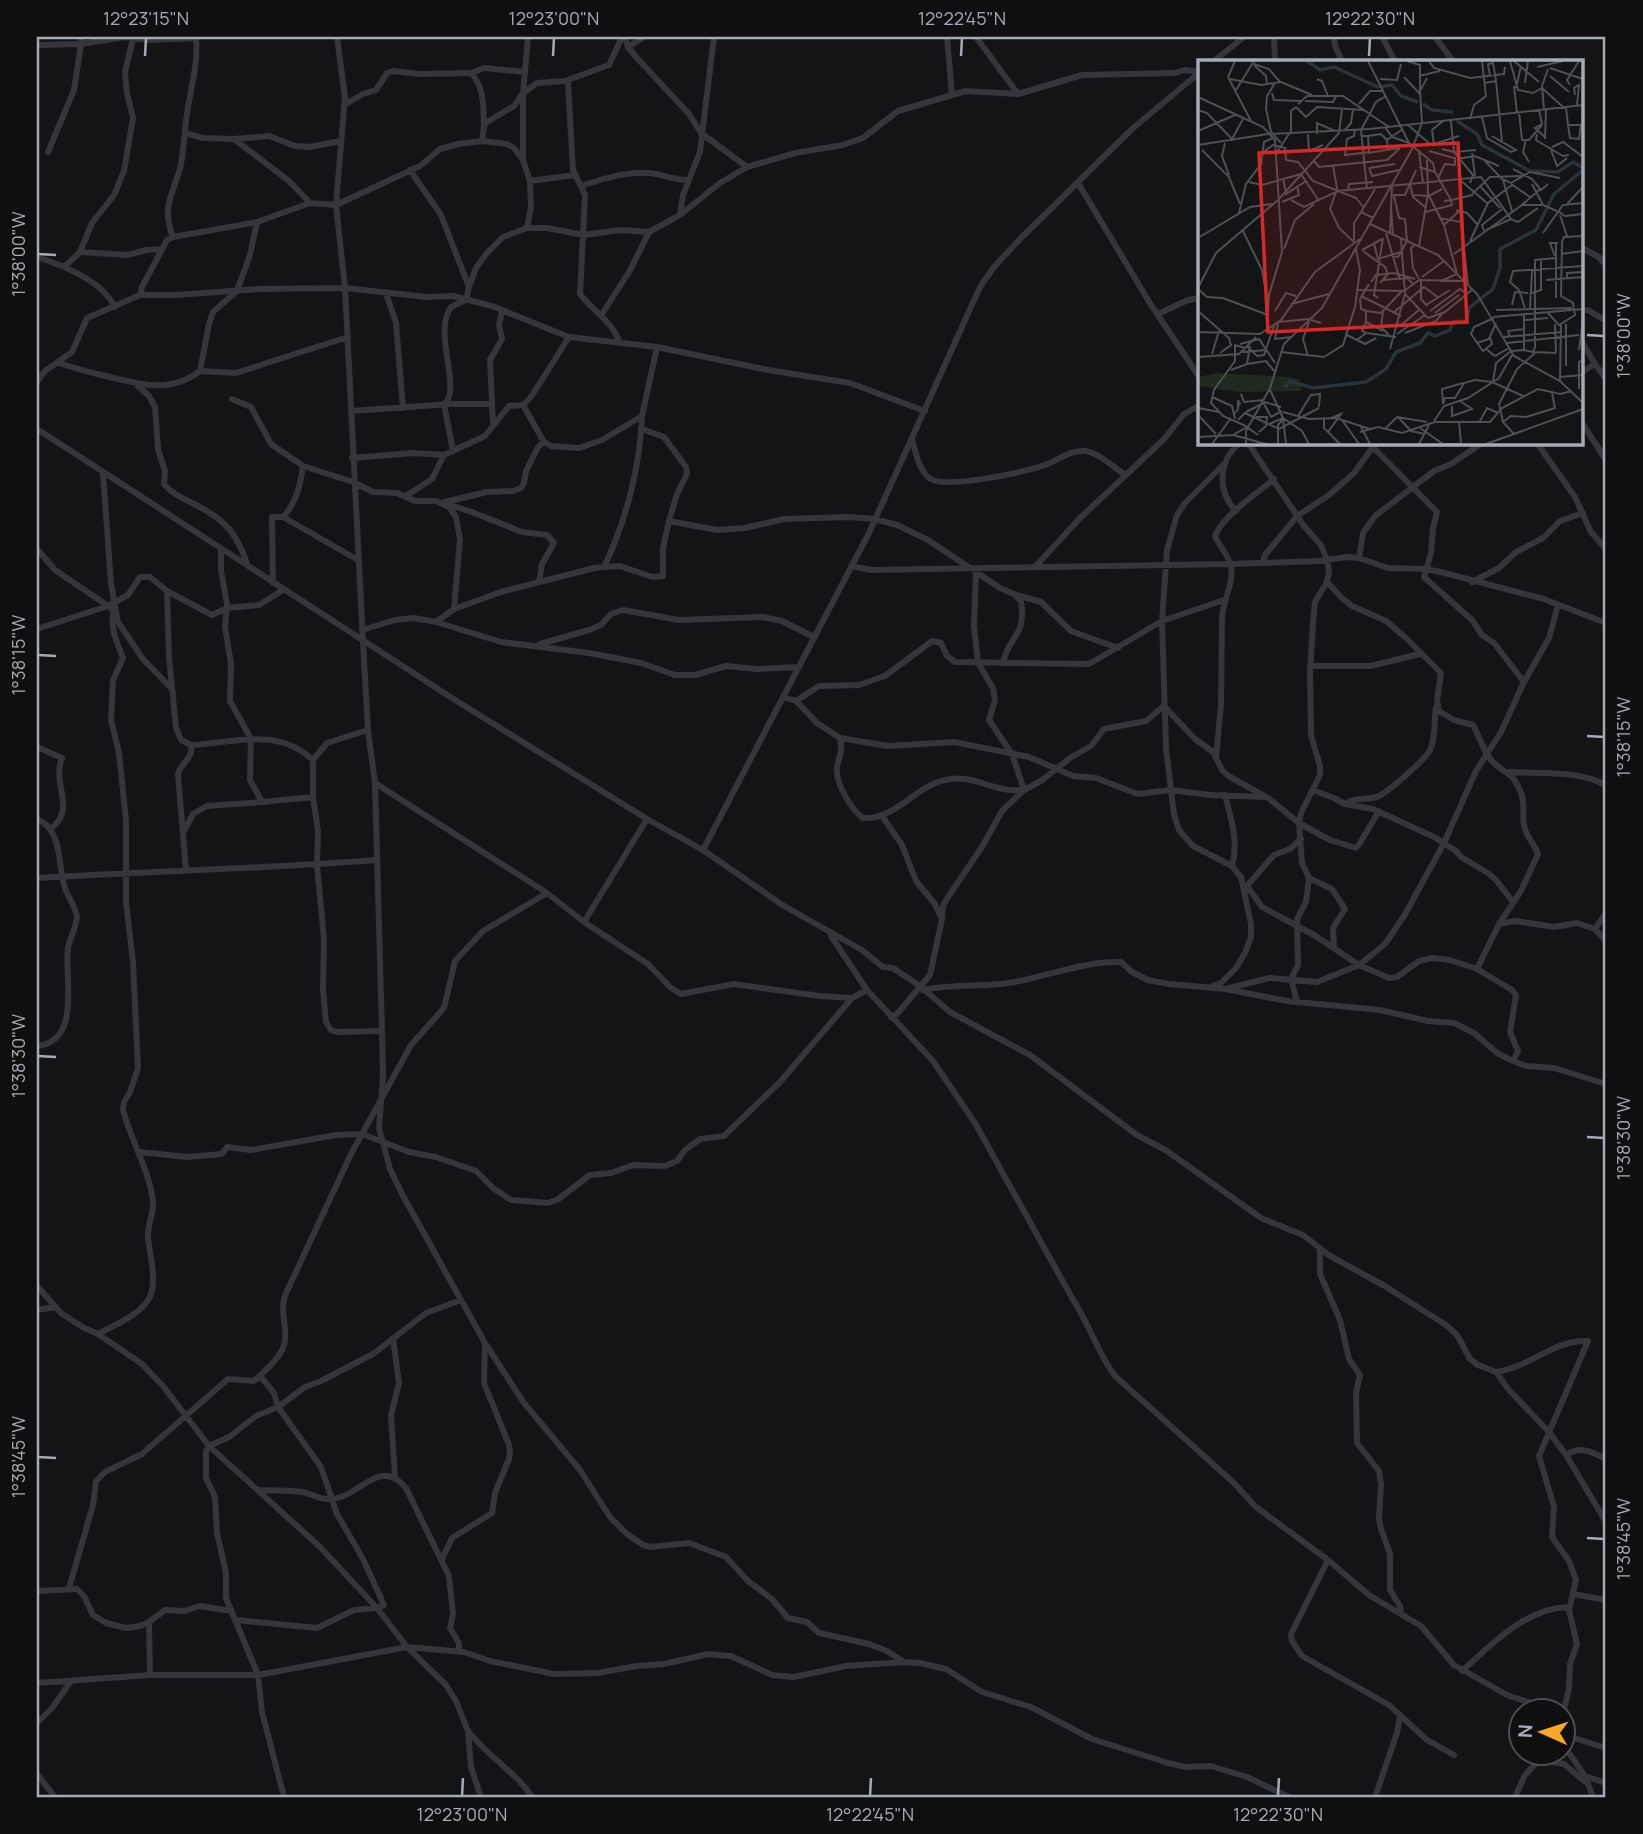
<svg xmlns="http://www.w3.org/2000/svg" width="1643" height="1834" font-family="Manrope,sans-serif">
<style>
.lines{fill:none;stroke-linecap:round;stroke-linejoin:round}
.street{stroke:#34363b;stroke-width:6}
.ticks{fill:none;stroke:#a5abb6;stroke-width:2.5}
.inset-river{fill:none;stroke:#29333a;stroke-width:3.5}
.inset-road{fill:none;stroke:#4d5055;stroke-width:2}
.view{fill:#d62828;fill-opacity:0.15;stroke:#d62828;stroke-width:3.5}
.inset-edge{fill:none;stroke:#a5abb6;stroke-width:3.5}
.neatline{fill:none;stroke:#a5abb6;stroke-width:2.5}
.ticks-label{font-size:18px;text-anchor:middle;fill:#a5abb6}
</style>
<rect width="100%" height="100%" fill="#131415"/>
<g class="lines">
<path class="street" d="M124,37L150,40L196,38C199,71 186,101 185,133L203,138L234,139L289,181L310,203
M337,37L345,97L336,205L345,288L363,642L368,730L375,783L382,1031L383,1077L379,1128L390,1169L402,1194L485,1343L484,1383L509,1445L510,1452L509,1459L495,1493L492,1513L452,1538L442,1559
M625,37L628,47L637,58L689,114L701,133L747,167L795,153L843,145L863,138L898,111L966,91L1018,94L1082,75L1175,73L1185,70L1200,72
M947,37L952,95
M976,37L1018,94
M1274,37L1275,61
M1334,37L1335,46L1342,61
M1382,37L1395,61
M1435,37L1453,61
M37,45L81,44V37
M628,47L644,37
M1214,61L1244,37
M471,73C485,88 483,107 484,126
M565,81L609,65L622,37
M344,105L363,94L376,90L387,73L393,71L420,74L471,73L484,68L525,72
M234,139L269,136L295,146L309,147L341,141
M482,141L484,126L487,122L514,106L523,93L528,37
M48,152L74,90L81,44L125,37
M523,160V93L537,83L565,81L568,83L573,170L585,195L580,294C594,312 612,321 620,343
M410,170L441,215L469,287L466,300L451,307C432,332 463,390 444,404L453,451
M530,181L575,175
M1078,183L1151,305L1200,378
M581,186C602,179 627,171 649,173C663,174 672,180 688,180
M680,215L683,195L700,152L714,37
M173,237C162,209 171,197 179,172C183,160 183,146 185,133
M1582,248L1599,257L1606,265
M80,252L128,255L146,250L162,249
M37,257C64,266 101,280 115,307
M64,267L80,252L92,223L114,195L124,171L133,118L127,93L125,72L133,39
M469,287L476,268L487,253L503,237L527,228H547L584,235L621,230L649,232L680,215L720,183L747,167
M386,293L396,323L403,408
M140,295H175L258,289L345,288L427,297L453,296L492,306L569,337L657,347L768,370L850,383L925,411
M1582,310H1588L1606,321
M602,314L629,272L649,232
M1158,314L1188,300L1200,298
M1582,342L1595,364L1582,372
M57,362C75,369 92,373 110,377C142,385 171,393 200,371L236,373L348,337
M1595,364L1606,379
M200,371L209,324L213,312L237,291L250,255L257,222L310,203L336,205L420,166L440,149L458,144L482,141L507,144L514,148L523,160L530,181L531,207L527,228
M37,382L45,371L72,352L87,318L140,295L142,287L167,240L173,237L257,222
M137,385L149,396L155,407L158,449L165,471L164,484C173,495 184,499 196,505C227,521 237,534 248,566
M232,399L251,407L271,444L303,466L353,482L373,492L397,493L415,501H436L449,507L456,517L460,539L454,609L436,622
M523,405L544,442L551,446L567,447L579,448L602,440L642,416L657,347
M351,411L450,404H492
M493,423L490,360L502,339L499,325L502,311
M1582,423L1606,460
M37,429L455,700L647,819L703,850L784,906L862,950L883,967L893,968L920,986L950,1012L1030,1055L1137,1135L1167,1151L1261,1218L1303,1235L1330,1256L1383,1285L1446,1325L1457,1335L1470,1359L1478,1365L1496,1372L1509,1390L1549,1432L1566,1455L1606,1522
M642,429L664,437L686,467L687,474L677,494L669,521
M912,439C916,453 918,468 929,478C943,490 1026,472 1045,465C1059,460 1069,450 1085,451C1100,453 1113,468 1126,475L1165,438L1184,414L1200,405
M1248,443L1304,526L1321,545L1327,560L1329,571L1327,582L1315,602L1313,623L1310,673L1311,735L1320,766V775L1301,813L1299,823L1302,863L1309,878L1306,902L1297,919L1298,965L1291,979L1297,1002
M1369,443L1437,512L1433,528L1431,553L1424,577L1472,620L1482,635L1494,643L1524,682
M1537,443L1575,497L1591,532L1606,549
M352,458L413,453L444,455L485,436L509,406L523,405L531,397L569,337
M103,473L111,584L118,622L143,659L172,689
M406,496L432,479L444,455
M445,502L487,492L513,491L521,488L524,483L526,471L538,447L544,442
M447,504L472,512L522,532L547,535L554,543L542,564L539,582
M1236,511C1217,492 1218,460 1240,443
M283,517C297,502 300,486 303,466
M37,549L55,570L114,610C109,626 117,643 123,658L113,680L111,720L119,753L126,820V902L133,962L138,1068L130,1092L124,1102L123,1110C131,1141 149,1169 153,1201C154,1214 147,1225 148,1238C150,1255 157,1280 150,1297C141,1315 114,1325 98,1334
M1359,558L1363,533L1375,516L1434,471L1451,464L1482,443
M1263,562L1265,555L1297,516L1329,495L1354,473L1373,447
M851,566L871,570L1231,564L1319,561L1347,557L1359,558L1388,568L1425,569L1441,572L1544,599L1606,623
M604,567C626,521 640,467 642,416
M1035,567L1080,518L1126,475
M1327,582L1342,598L1352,606L1386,621L1406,638L1441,673L1437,701L1439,711L1454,720L1473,725C1480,737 1484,755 1495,764C1506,774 1510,771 1518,786C1528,804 1520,814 1525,829C1528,839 1535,845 1538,854L1521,891L1499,924
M1472,582L1499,568L1516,552L1543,538L1560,521L1583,513
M273,583L272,517H283L358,560
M167,591L169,657L176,728L181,740L191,745C194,760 179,763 178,775L186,870
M1016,595L1041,602L1071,631L1118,648
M454,609L501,592L594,568L620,566L652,577L663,576V548L669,521L717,530L745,528L784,519L848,517L875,519L897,525L928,540L1000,588L1014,594L1021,601C1027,637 1008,636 1003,663
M37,629L108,606L128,595L140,577H150L167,591L212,615L227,608L259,605L283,590
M362,630L395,620L414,618L436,622L501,642L589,653L641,663L675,675H695L726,666L757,669L799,667
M540,644L589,630L601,625L611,614L623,610L679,620L763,617L782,621L814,637
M1310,666H1370L1420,654
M783,697L796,701L817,723L840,738C843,749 839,757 837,767C835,783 851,809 863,818C895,820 916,786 945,780C976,773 991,793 1024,790L1012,754L989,720L995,700L993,688L978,663L974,626L976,571
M796,701L819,686L859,685L885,676L932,641L941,643L947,656L955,662L1089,664L1162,621L1224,600
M840,738L888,746L954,742L1029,757L1073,776L1096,778L1138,794L1170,790L1211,795L1267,797L1299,823L1330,840L1356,848L1360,843L1379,811
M191,745C235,743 276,726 313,760L327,743L368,730
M37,747L62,758C51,784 78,810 50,829
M1216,758L1221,704L1222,617C1223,600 1234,584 1231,566C1229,556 1219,546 1215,536C1223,515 1257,494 1274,479
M1509,772C1541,774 1577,770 1606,785
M375,783L547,893L584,922L647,819
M1313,790L1334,798L1345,804L1373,809L1434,837L1456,851L1461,857L1488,873L1496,880L1513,902
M1225,795C1231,818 1239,843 1232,866
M313,797L318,831L317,865L324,939L323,989L326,1022L331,1030L337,1032L382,1031
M262,802L313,797V760
M1345,804C1354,797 1366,800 1377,797C1387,793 1425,760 1430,750C1436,737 1434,721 1436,707
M882,816L902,845L916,881L935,904L942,919L930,975L897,1014L891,1017
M37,819C62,829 58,863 64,885C67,896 75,905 77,917C76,928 70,937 68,948C64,979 82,1041 37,1046
M184,831L193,814L207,806L262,802L250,780L251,739L230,701L231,664L225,627L227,604L221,571V550
M703,850L869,533L980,287L994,267L1020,239L1132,129L1200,72
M37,878C150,871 263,869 376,860
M1309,878L1332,889L1345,909L1333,928L1334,948
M1247,886L1262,907L1314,935L1359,965L1389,978L1397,977L1419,961L1432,958L1450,960L1477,969L1499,924L1515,921L1554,927L1577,923L1595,929L1606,913
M1246,887L1274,855L1290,849L1301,839
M942,919L943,906L948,897L982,847L1002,811L1024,790L1041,781L1070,758L1091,746L1104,729L1146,721L1164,706L1195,739L1213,752L1222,770L1230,777L1263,795
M584,922L648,964L670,987L681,994L734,984L820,996L852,998
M1595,929L1606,941
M831,936L867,990L933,1061L975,1123L1072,1298C1089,1323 1097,1352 1115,1376L1233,1482L1256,1507L1328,1560L1369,1595L1421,1626L1454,1665L1507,1695L1528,1702L1540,1712
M1477,969L1512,990L1516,995L1510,1032L1518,1051L1513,1061
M1212,986L1221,983L1236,968L1245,953L1251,937V924L1241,877L1232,866L1193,846L1179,830L1174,815L1166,748L1162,621L1167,550L1177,515L1185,503L1226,462
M1226,989L1269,978L1317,982L1359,965L1385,944L1404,916L1444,843L1476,771L1501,732L1524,682L1549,638L1558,605
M922,990C952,984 980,987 1009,983C1047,977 1083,961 1121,962L1132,972L1148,980L1169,984L1225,989L1287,1001L1380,1010L1428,1021L1454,1023L1474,1033L1497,1053L1513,1061L1526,1066L1554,1068L1606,1084
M140,1152L187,1157L222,1154L227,1147L251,1150L336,1135L362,1134L409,1152L436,1157L476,1171L493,1188L511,1200L548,1203L557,1200L590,1175L611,1173L633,1165L665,1166L677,1161L685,1150L700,1139L724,1136L780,1082L852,998L867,990
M1320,1248V1274L1340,1320L1349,1359L1360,1375L1356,1393L1357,1443L1379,1471L1381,1484L1379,1519L1381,1529L1390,1554V1590L1400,1606L1401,1614
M37,1286L61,1313L84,1328L98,1334L142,1364L163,1386L209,1446L319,1546L377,1608L407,1647L446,1685L456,1701L468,1731L471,1767L481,1797
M37,1310L56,1307
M393,1338L399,1383L391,1415L395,1477
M485,1343L524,1403L580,1470L610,1517L627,1534L643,1545L650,1547L689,1543L726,1557L748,1581L772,1599L788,1618L807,1622L819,1633L869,1644L887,1651L904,1662
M1496,1372C1529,1368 1555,1339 1588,1341L1539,1456L1554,1507L1552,1537L1569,1561L1576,1580L1569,1610L1577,1644L1570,1664L1569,1688L1562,1719
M1566,1455C1580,1445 1592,1452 1606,1459
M259,1490C274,1491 289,1490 303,1492C312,1494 320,1500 329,1499C361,1499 378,1455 406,1488L449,1576L453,1614L450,1628L459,1643V1651
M1328,1560L1291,1634L1292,1641L1302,1656L1389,1705L1427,1740L1454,1755
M69,1588L93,1505L96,1481L105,1472L142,1454L228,1379L254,1381C263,1373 278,1360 283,1348C290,1331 278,1311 286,1293L351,1154L411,1045L444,1008L455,961L483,931L547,893
M37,1591L77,1589L84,1596L93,1615L106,1623L126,1628L140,1626L149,1622L165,1610L184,1611L200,1606L231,1611
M1573,1594L1606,1600
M236,1620L317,1628L354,1610L377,1608L384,1605L363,1559L337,1514L321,1467L278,1407L274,1393L260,1376
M149,1622L150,1675
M1462,1671C1493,1643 1526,1608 1569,1607
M37,1683L150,1675H258L407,1647L464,1652L490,1661L554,1674L598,1673L636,1666L664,1664L708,1654L731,1656L772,1675L794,1677L846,1666L904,1662L920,1663L946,1669L982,1692L1031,1707L1092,1739L1168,1763L1186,1767L1211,1766L1247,1777L1289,1797
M37,1723L52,1708L71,1681
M1562,1731L1574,1738L1606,1748
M469,1732C488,1757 515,1771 532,1797
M1562,1743L1585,1776L1593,1797
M37,1774L55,1797
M1585,1776L1606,1783
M284,1797L262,1712L258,1675L226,1598V1573L217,1533L215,1497L206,1478V1451L209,1446L229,1437L256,1416L278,1407L305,1387L321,1381L373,1354L426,1313L461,1300
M1375,1797L1397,1733L1400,1715
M1515,1797L1525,1775L1539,1760L1564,1764L1588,1784"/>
</g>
<path class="ticks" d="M145,56L146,38M553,56L554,38M961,56L962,38M1369,56L1370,38M38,254L56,255M1587,335L1604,336M38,655L56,656M1587,736L1604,737M38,1056L56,1057M1587,1137L1604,1138M38,1457L56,1458M1587,1538L1604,1539M462,1796L463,1778M870,1796L871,1778M1278,1796L1279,1778"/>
<g transform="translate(1198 60)">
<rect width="385" height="385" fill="#131415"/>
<path d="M18,313L92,317L102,320L104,331L41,332L0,326V317Z" fill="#202820"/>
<path class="inset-river" d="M109,1L122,10L136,7L180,27L194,25L203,36L220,42M225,44L234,50L255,52M259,61L279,74L284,85L332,111L360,112L375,102L385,108M87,328L92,321L115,328L168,322L188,309L198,292L222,283L230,273L237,276L252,270L255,262L269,261L271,248L295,229L302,208V189L338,170L356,134L385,110"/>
<path class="inset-road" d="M37,1L30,17L53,61M170,1L211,83L235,103L237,112M209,1L222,5V31M231,1L236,8L272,18L306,14L307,7M312,1L320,30L335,33L344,28M316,1L341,22M56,4L71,9L82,22M56,5L68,16L69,25M339,7L365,1M352,8L385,19M221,16L242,11M352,16L371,32M206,17L222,34M32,19L63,25L83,22L114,35M119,19L124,21L130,36M182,19L199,20L203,4M298,21L304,82M77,23L69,36L68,49L73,72L83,83M287,23L298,21L295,3L290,4L292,16M327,23L330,1M372,25L369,20L381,1M316,26L319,53M318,28L323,6M344,28L365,47M38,30L56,1M74,33L76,40L103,41M377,35L376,28L381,25L379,45M0,37L65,67L77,80L84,192L71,235L69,269M107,41L135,42L138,36M100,44L109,36H145L191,67M161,44L172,31H185M98,47L108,57L119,47L166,50M368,47L370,65L372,78L381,79L383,65H370M0,50L9,53L34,79M341,50L344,64L337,68L347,77M346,50L344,26L350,9M321,52L324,80H331L344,65M284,57L289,78L313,92L318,90L294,76M272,59L276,45L288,36L284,1M253,61L256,92L278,90M210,65L233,85L261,76M187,67L194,77L211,83M147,70L153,63L155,49M157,70L156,76L149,79L147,95L171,92L170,76H163M0,71L37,55M110,74L111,91L125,85M119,74V63L137,71M339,74L338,80L365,96L371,95M170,76L183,74L189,80M328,79L325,92L331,102M347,79L348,49M33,81L45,59M27,83L24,96L31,115M0,85L70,74L172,69L385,45M236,85L234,70L245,61M352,87L359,106L369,98M354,87L365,82L385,97M244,89L256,92L275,115L272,123M4,90L31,117L42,144M190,90L189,80L205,69M221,91L225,123M231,91L256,98M65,92L75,85L87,88L88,100M170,93L201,88M274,93L277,116M77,95L93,71V51L98,47M259,99L277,96L301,106M88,100L100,102L115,121L158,138L166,148M116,101L121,107L189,100L202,88M287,101L305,120L314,151M135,105L139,129L132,149L141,168L157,183M221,107L237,112L253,140L275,135M171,108L174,116L201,110M171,108L197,104M315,109L334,119L343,130L350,124M85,118L88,134L108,121M240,118L247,104L257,105V97M304,119L313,123L332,112L362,118M262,120L289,143M51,122L64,125L103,114L121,141M212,124L215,137L227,147M313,124L332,137M334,124L345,145M282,126L302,148M169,129L163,70L178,42L188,36M150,130L151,124L175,122M274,134L292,117L324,116M195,135H207L218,110M214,135L231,136L244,129M231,136L246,165M93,140L106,147L140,131L283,117L313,159M262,140L263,162M84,142L101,135L99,126M369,144L385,127M324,145L342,129M193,146L195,175M258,150L269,153L279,164M360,151L367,156L385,154M227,152L254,145L253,140L246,141M41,153L48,124L63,104L66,82L75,78M362,155L369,176M175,158L163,152L177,129M241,158L263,162L270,224M172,164L240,195L279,234L316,296L362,321L385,343M288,170L313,159L320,162L340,148M45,171L64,210L69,239M286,171L284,165L304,149M188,173L202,220M192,173L194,126M345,173L365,145L385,143M0,178L52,147L74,144M156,180V163L163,152M272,181L290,143L314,125M176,184L180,199L203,192M217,185L213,188L215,208L221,219M221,186L230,134L229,100M86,189L97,160L116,144M164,190L184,179M165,191L187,207L190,214L182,223M256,194L324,145H345L359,151M363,194L385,191M194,196L200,197L209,181L207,159L201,158L196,136M357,196L352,183H360M224,217L246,201M369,218V213L385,212M185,220L209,218L215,224M221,220L266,221M223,220V239L229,246M348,220L385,217M243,221L259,214L246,165L261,151M173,222L178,215L196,213L217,219M171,224L162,239L163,249L168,251V262L185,271M0,228L18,193L80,140L141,73L144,49M0,229L9,237L25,238L70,255M158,230L206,231L221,220M207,234L227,255M331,234L343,230V199M163,236L203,256M180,238L176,235L185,178M358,238V183M93,244L131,234M228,245L252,230M314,245L317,232L330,233M327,248L321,230L312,222L315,211L385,206M332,248L334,211M298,250L374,248M0,251L31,278L33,285L22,293M77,251L88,233L98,236M168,251L183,253L204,231M232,251L262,229L266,232M185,252L183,267L191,275M349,252L361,265L377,255L375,243L363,236L364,182L366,177L385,176M195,253L226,227L241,238M237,253L261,235M295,257L385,249M327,260L350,258M81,262L110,259L123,263M80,263L77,279L93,277M357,264L358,293M202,266L222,249M0,272L62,274L83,260L117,212L162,179M168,273L198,277M207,273L238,261L244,254M199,274L227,255L230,258L247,252L275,229M149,275L167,284L178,278M292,277L294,284L285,291L273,274L276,267L296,258M306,277L363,272M312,277L310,271L327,269M159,280L168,273L164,271L168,262M279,283L291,279L298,263M309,283L381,275M42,284L61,279L77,303M49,286L59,296L66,295L76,266M47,288L37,285V301L16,330L13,343L25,356L50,367M192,289L207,234L203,179M288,289L297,296L311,288M326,290L335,292L337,287V200L358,198M381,290L385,260M44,292L68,290M83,292L126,297L145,285L157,247L162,210L158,189M336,292L358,293M14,294L21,271M110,296L105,279L111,262M0,297L41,294L58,277M49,304L68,301L77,312M368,306V264M33,310L49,304L52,286M362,317L385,315M362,320L363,265M295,321L298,303L313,291L326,290V254M381,329V302L385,300M72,330L85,358L104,371L111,384M43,334L46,342L66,340M14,337L34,346L37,359M65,342L73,357L84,351M245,343L244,329L265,323M245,344L247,338H257L266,323L277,320L294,322L325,336M254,346V356L274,349L262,341M0,348L21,352M48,352L67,342L83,347M85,352L111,359L138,358L172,369M37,353L40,349V346L42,344L40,340V348M0,355L18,374M100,356L113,335L122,334L121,347M58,357H69L68,366L61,372M200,357L213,371L227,374M126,359V368L142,384M40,360L47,353L81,369L121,348M144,360L161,384M236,361L246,346L270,338L301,318L314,295M282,361L289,348L300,353M261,362L263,383M305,362L313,356L328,357L357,348L354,333M71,364L85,358L88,384M162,365L172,384M222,368L245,384H264M187,369L199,357L229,362M130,372L143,354L133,358M162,372L180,367L204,373L237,362H292L304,348L340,329L362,334L374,331M316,374L305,362L301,344L319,309L337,293M35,375L49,367L60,375M0,377L35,375L68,384M14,384L33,358M48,384V371L72,328L86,284L124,248L214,89L224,63L222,31L229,18M80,384V365L85,359M221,384L231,365M288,384L385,349"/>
<path class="view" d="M260,83L269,262L70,272L61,93Z"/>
<rect width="385" height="385" class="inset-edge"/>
</g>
<rect width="1643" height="1834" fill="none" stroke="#0f0f10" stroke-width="77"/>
<g transform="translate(1542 1732) rotate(273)"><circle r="33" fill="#0f0f10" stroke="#4b4d52" stroke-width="2"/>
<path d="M0-5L12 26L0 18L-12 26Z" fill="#f8a929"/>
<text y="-10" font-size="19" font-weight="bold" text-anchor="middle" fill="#a5abb6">N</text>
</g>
<rect x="38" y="38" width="1566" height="1758" class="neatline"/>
<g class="ticks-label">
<text x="146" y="25">12°23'15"N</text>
<text x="554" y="25">12°23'00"N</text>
<text x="962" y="25">12°22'45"N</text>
<text x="1370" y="25">12°22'30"N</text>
<text transform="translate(19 254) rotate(-90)" y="6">1°38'00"W</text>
<text transform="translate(1624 336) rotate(-90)" y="6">1°38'00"W</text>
<text transform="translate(19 655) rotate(-90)" y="6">1°38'15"W</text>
<text transform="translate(1624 737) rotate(-90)" y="6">1°38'15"W</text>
<text transform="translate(19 1056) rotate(-90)" y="6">1°38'30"W</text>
<text transform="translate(1624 1138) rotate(-90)" y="6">1°38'30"W</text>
<text transform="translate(19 1457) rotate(-90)" y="6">1°38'45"W</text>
<text transform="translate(1624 1539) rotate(-90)" y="6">1°38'45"W</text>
<text x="462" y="1821">12°23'00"N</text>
<text x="870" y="1821">12°22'45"N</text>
<text x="1278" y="1821">12°22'30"N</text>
</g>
</svg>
